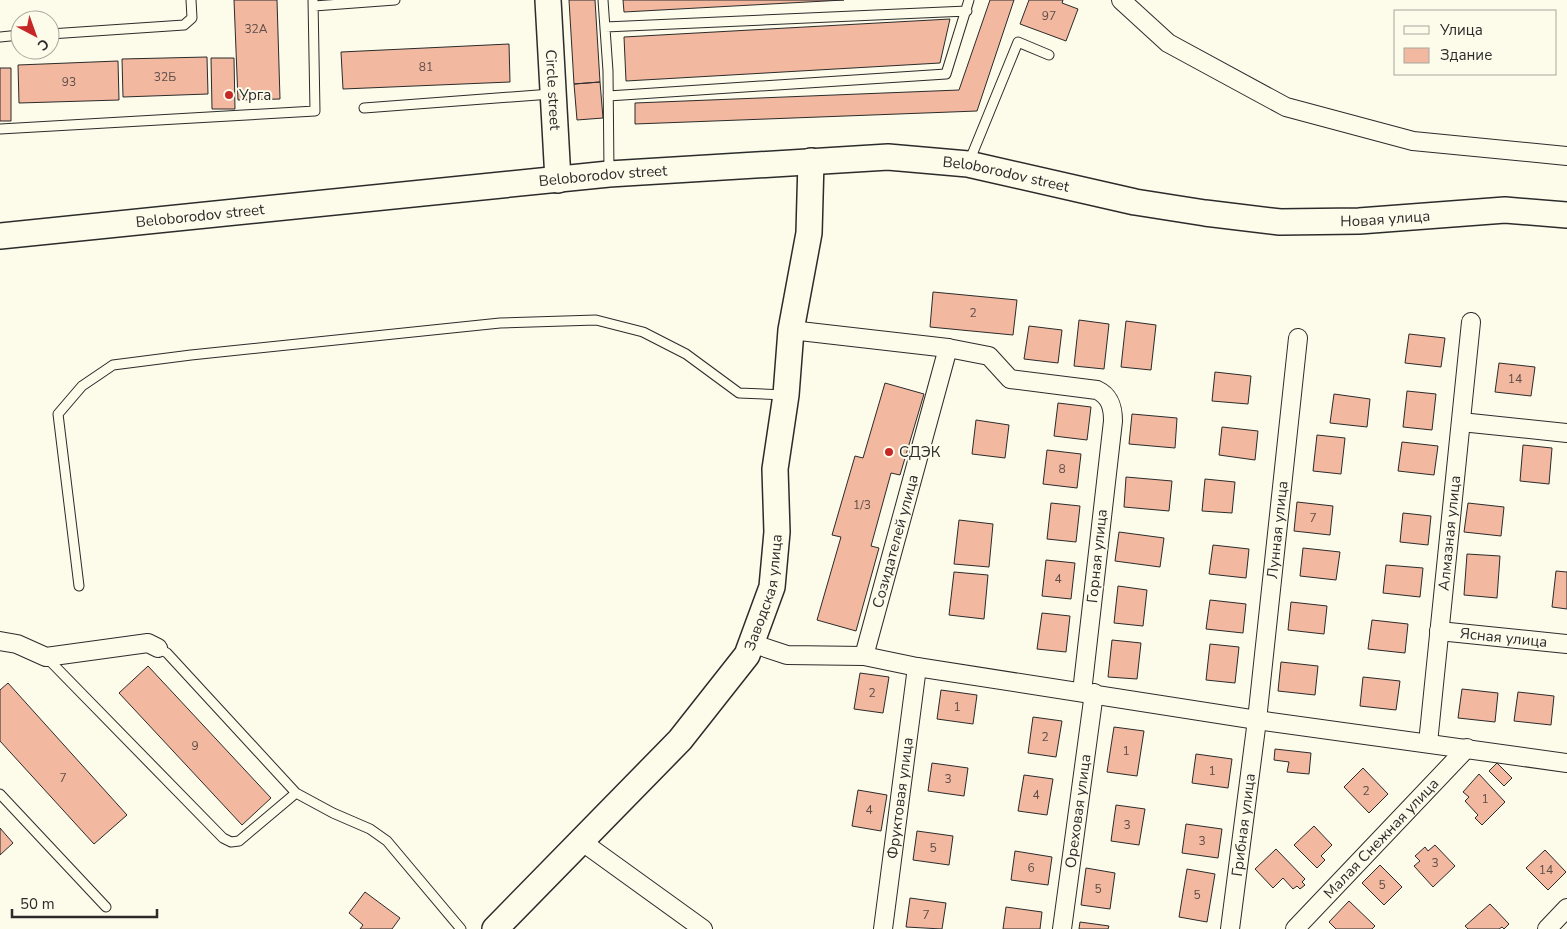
<svg xmlns="http://www.w3.org/2000/svg" width="1567" height="929" font-family="'Nunito Sans',sans-serif">
<style>
.building{fill:#f2b8a0;stroke:#2b2b2b}
.lines{fill:none;stroke-linecap:round;stroke-linejoin:round}
.lane-casing{stroke:#2b2b2b;stroke-width:11}
.street-casing{stroke:#2b2b2b;stroke-width:20}
.secondary-casing{stroke:#2b2b2b;stroke-width:28}
.lane{stroke:#fdfbea;stroke-width:9}
.street{stroke:#fdfbea;stroke-width:18}
.secondary{stroke:#fdfbea;stroke-width:25}
.poi-dot{fill:#c62828;stroke:#fdfbea;stroke-width:2}
.labels{text-anchor:middle;stroke-width:4;stroke-linejoin:round;paint-order:stroke}
.number-label{font-size:12px;fill:#5d4e48}
.street-label{font-size:15px;fill:#2b2b2b;stroke:#fdfbea}
.poi-label{font-size:15px;fill:#2b2b2b;stroke:#fdfbea;text-anchor:start}
</style>
<rect width="100%" height="100%" fill="#fdfbea"/>
<path class="building" d="M234,0H277L280,99L238,100Z
M569,0H595L600,82L574,84Z
M623,0H844L624,12Z
M990,0H1014L977,111L635,124V103L959,90Z
M1029,0H1063L1062,3L1078,9L1066,41L1020,24Z
M950,19L940,63L626,81L624,37Z
M509,44L510,82L343,89L341,52Z
M207,57L208,94L123,97L122,59Z
M211,58H234L235,109H212Z
M118,61L119,100L19,103L18,65Z
M0,68H11V121H0Z
M600,82L603,118L577,120L574,84Z
M933,292L1017,300L1013,335L930,327Z
M1079,320L1109,324L1104,369L1074,366Z
M1126,321L1156,325L1151,370L1121,367Z
M1029,326L1062,330L1058,363L1024,359Z
M1409,334L1445,338L1441,367L1405,363Z
M1499,363L1535,367L1531,396L1495,392Z
M1215,372L1251,376L1248,404L1212,401Z
M885,383L924,394L900,475L891,473L871,546L879,548L856,631L817,620L841,537L832,535L855,456L863,458Z
M1407,391L1436,394L1432,430L1403,427Z
M1334,394L1370,399L1367,427L1330,423Z
M1058,403L1091,407L1087,440L1054,436Z
M1132,414L1177,418L1175,448L1129,444Z
M976,420L1009,425L1005,458L972,454Z
M1222,427L1258,431L1255,460L1219,455Z
M1317,435L1345,438L1341,474L1313,471Z
M1402,442L1438,446L1434,475L1398,471Z
M1523,445L1552,448L1549,484L1520,481Z
M1047,450L1081,454L1077,488L1043,484Z
M1126,477L1172,481L1169,511L1124,507Z
M1205,479L1235,482L1232,513L1202,511Z
M1297,502L1333,506L1330,535L1294,531Z
M1051,503L1080,506L1076,542L1047,539Z
M1468,503L1504,507L1501,536L1464,532Z
M1403,513L1431,516L1428,545L1400,542Z
M959,520L993,524L989,567L954,564Z
M1119,532L1164,538L1160,567L1115,561Z
M1213,545L1249,549L1246,578L1209,574Z
M1303,548L1340,552L1336,580L1300,576Z
M1467,554L1500,556L1497,598L1464,595Z
M1046,560L1075,563L1071,599L1042,596Z
M1386,565L1423,568L1420,597L1383,593Z
M1556,571L1567,572V609L1552,607Z
M954,572L988,575L984,619L949,615Z
M1118,586L1147,590L1143,626L1114,623Z
M1210,600L1246,604L1243,633L1206,629Z
M1291,602L1327,606L1324,634L1288,630Z
M1042,613L1070,616L1066,652L1037,649Z
M1372,620L1408,624L1405,653L1368,649Z
M1112,640L1141,643L1137,679L1108,677Z
M1210,644L1239,647L1235,683L1206,680Z
M1281,662L1318,666L1315,695L1278,691Z
M148,666L271,798L242,825L119,693Z
M860,673L889,677L883,713L854,709Z
M1363,677L1400,681L1396,710L1360,706Z
M8,683L127,815L94,844L0,741V690Z
M1462,689L1498,693L1495,722L1458,718Z
M941,690L977,695L973,724L937,719Z
M1518,692L1554,696L1551,725L1514,721Z
M1033,717L1062,721L1056,757L1028,753Z
M1114,727L1144,731L1137,776L1107,772Z
M1275,749L1311,753L1309,774L1287,772L1289,762L1274,760Z
M1196,754L1232,759L1228,788L1192,783Z
M932,763L968,768L964,796L928,791Z
M1497,763L1512,778L1504,786L1489,771Z
M1363,768L1388,794L1369,813L1344,787Z
M1479,774L1505,802L1482,825L1475,818L1478,815L1465,801L1469,797L1463,792Z
M1024,775L1053,779L1047,815L1018,811Z
M858,790L887,795L881,831L852,826Z
M1116,805L1145,809L1139,845L1111,841Z
M1186,824L1222,829L1218,858L1182,853Z
M1314,826L1332,845L1321,856L1325,860L1317,868L1294,845Z
M0,828L13,843L0,855Z
M917,831L953,836L949,865L913,860Z
M1435,845L1455,866L1433,887L1414,866L1420,861L1415,856L1425,847L1428,851Z
M1276,849L1305,879L1302,882L1305,885L1300,889L1297,886L1293,889L1283,878L1273,888L1255,869Z
M1545,850L1566,872L1548,890L1526,868Z
M1015,851L1052,857L1048,885L1011,880Z
M1380,865L1402,887L1384,905L1362,883Z
M1086,868L1115,873L1110,909L1081,905Z
M1187,869L1215,874L1207,922L1179,917Z
M365,892L400,918L392,929H360L363,925L349,913Z
M910,898L946,903L942,929L906,927Z
M1349,901L1375,926L1372,929H1336L1329,922Z
M1490,904L1509,924L1504,929L1502,927L1499,929H1468L1465,926Z
M1006,907L1042,912L1040,929H1003Z
M1080,922L1109,926L1108,929H1079Z"/>
<g class="lines">
<g class="lane-casing">
<path id="lane" d="M603,0L608,71L609,172
M314,6L395,0
M605,27L967,11
M50,34L184,25L192,18L191,0
M0,37L20,35
M608,96L946,74L969,0
M364,108L551,94
M0,129L315,111L313,0
M969,162L1018,42L1049,55
M79,586L58,414L82,386L113,365L191,355L500,323L596,320L643,332L686,354L739,393L785,395
M158,648L167,653L296,793L333,813L370,829L387,841L461,929
M46,657L223,838L231,842L239,841L296,793
M0,794L106,907"/>
</g>
<g class="street-casing">
<g id="street">
<path d="M1121,0L1168,43L1286,107L1413,141L1567,156"/>
<path d="M791,330L948,348L989,356L1010,379L1097,390C1110,396 1113,407 1113,421L1082,692"/>
<path d="M1461,422L1567,433"/>
<path id="s1" d="M1439,631L1567,644"/>
<path d="M0,641L17,644L46,657L148,643L158,648"/>
<path d="M751,643L787,655L864,656L917,667L1257,720L1567,763"/>
<path id="s2" d="M864,656L948,348"/>
<path id="s3" d="M1428,743L1471,322"/>
<path d="M581,841L703,929"/>
<path id="s4" d="M883,929L917,667"/>
<path id="s5" d="M1062,929L1094,693"/>
<path id="s6" d="M1230,929L1257,720L1298,338"/>
<path id="s7" d="M1295,929L1467,748"/>
<path d="M1547,929L1567,908"/>
</g>
</g>
<g class="secondary-casing">
<g id="secondary">
<path id="s8" d="M548,0L558,180"/>
<path id="s9" d="M0,236L609,174L888,157L968,164L1135,202L1205,213L1280,222L1359,221L1505,210L1567,215"/>
<path id="s10" d="M495,929L680,740L747,655L772,587L777,532L775,469L786,395L791,330L809,233L811,161"/>
</g>
</g>
<use href="#lane" class="lane"/>
<use href="#street" class="street"/>
<use href="#secondary" class="secondary"/>
</g>
<g class="poi-dot">
<circle cx="229" cy="95" r="5"/>
<circle cx="889" cy="452" r="5"/>
</g>
<g class="labels">
<g class="number-label">
<text x="1049" y="20">97</text>
<text x="256" y="33">32А</text>
<text x="426" y="71">81</text>
<text x="165" y="81">32Б</text>
<text x="69" y="86">93</text>
<text x="973" y="317">2</text>
<text x="1515" y="383">14</text>
<text x="1062" y="473">8</text>
<text x="862" y="509">1/3</text>
<text x="1313" y="522">7</text>
<text x="1058" y="583">4</text>
<text x="872" y="697">2</text>
<text x="957" y="711">1</text>
<text x="1045" y="741">2</text>
<text x="195" y="750">9</text>
<text x="1126" y="755">1</text>
<text x="1212" y="775">1</text>
<text x="63" y="782">7</text>
<text x="948" y="783">3</text>
<text x="1366" y="795">2</text>
<text x="1036" y="799">4</text>
<text x="1485" y="803">1</text>
<text x="869" y="814">4</text>
<text x="1127" y="829">3</text>
<text x="1202" y="845">3</text>
<text x="933" y="852">5</text>
<text x="1435" y="867">3</text>
<text x="1031" y="872">6</text>
<text x="1546" y="874">14</text>
<text x="1382" y="889">5</text>
<text x="1098" y="893">5</text>
<text x="1197" y="899">5</text>
<text x="926" y="919">7</text>
</g>
<g class="street-label">
<text dy="5" stroke="none"><textPath href="#s8" startOffset="90">Circle street</textPath></text>
<text dy="5" stroke="none"><textPath href="#s9" startOffset="1011">Beloborodov street</textPath></text>
<text dy="5" stroke="none"><textPath href="#s9" startOffset="606">Beloborodov street</textPath></text>
<text dy="5" stroke="none"><textPath href="#s9" startOffset="201">Beloborodov street</textPath></text>
<text dy="5" stroke="none"><textPath href="#s9" startOffset="1395">Новая улица</textPath></text>
<text dy="5" stroke="none"><textPath href="#s6" startOffset="402">Лунная улица</textPath></text>
<text dy="5" stroke="none"><textPath href="#s3" startOffset="211">Алмазная улица</textPath></text>
<text dy="5" stroke="none"><textPath href="#s2" startOffset="119">Созидателей улица</textPath></text>
<text transform="translate(1097 556) rotate(-84)" y="5">Горная улица</text>
<text dy="5" stroke="none"><textPath href="#s10" startOffset="438">Заводская улица</textPath></text>
<text dy="5" stroke="none"><textPath href="#s1" startOffset="65">Ясная улица</textPath></text>
<text dy="5" stroke="none"><textPath href="#s4" startOffset="132">Фруктовая улица</textPath></text>
<text dy="5" stroke="none"><textPath href="#s5" startOffset="119">Ореховая улица</textPath></text>
<text dy="5" stroke="none"><textPath href="#s6" startOffset="105">Грибная улица</textPath></text>
<text dy="5" stroke="none"><textPath href="#s7" startOffset="125">Малая Снежная улица</textPath></text>
</g>
<g class="poi-label">
<text x="239" y="100">Урга</text>
<text x="899" y="457">СДЭК</text>
</g>
</g>
<rect x="1394" y="10" width="162" height="65" fill="#fdfbea" stroke="#a9a89e"/>
<rect x="1404" y="26" width="25" height="8" fill="#fdfbea" stroke="#a9a89e"/>
<text x="1440" y="35" font-size="15" fill="#2b2b2b">Улица</text>
<rect x="1404" y="48" width="25" height="15" fill="#f2b8a0" stroke="#a9a89e"/>
<text x="1440" y="60" font-size="15" fill="#2b2b2b">Здание</text>
<g transform="translate(35 35) rotate(139)"><circle r="24" fill="#fdfbea" stroke="#a9a89e"/>
<path d="M0-4L9 19L0 12L-9 19Z" fill="#c62828"/>
<text y="-8" font-size="14" font-weight="bold" text-anchor="middle" fill="#2b2b2b">С</text>
</g>
<path d="M12 909v8h145v-8" fill="none" stroke="#2b2b2b" stroke-width="2.5"/>
<text x="20" y="909" font-size="15" fill="#2b2b2b" stroke="#fdfbea" stroke-width="4" paint-order="stroke">50 m</text>
</svg>
